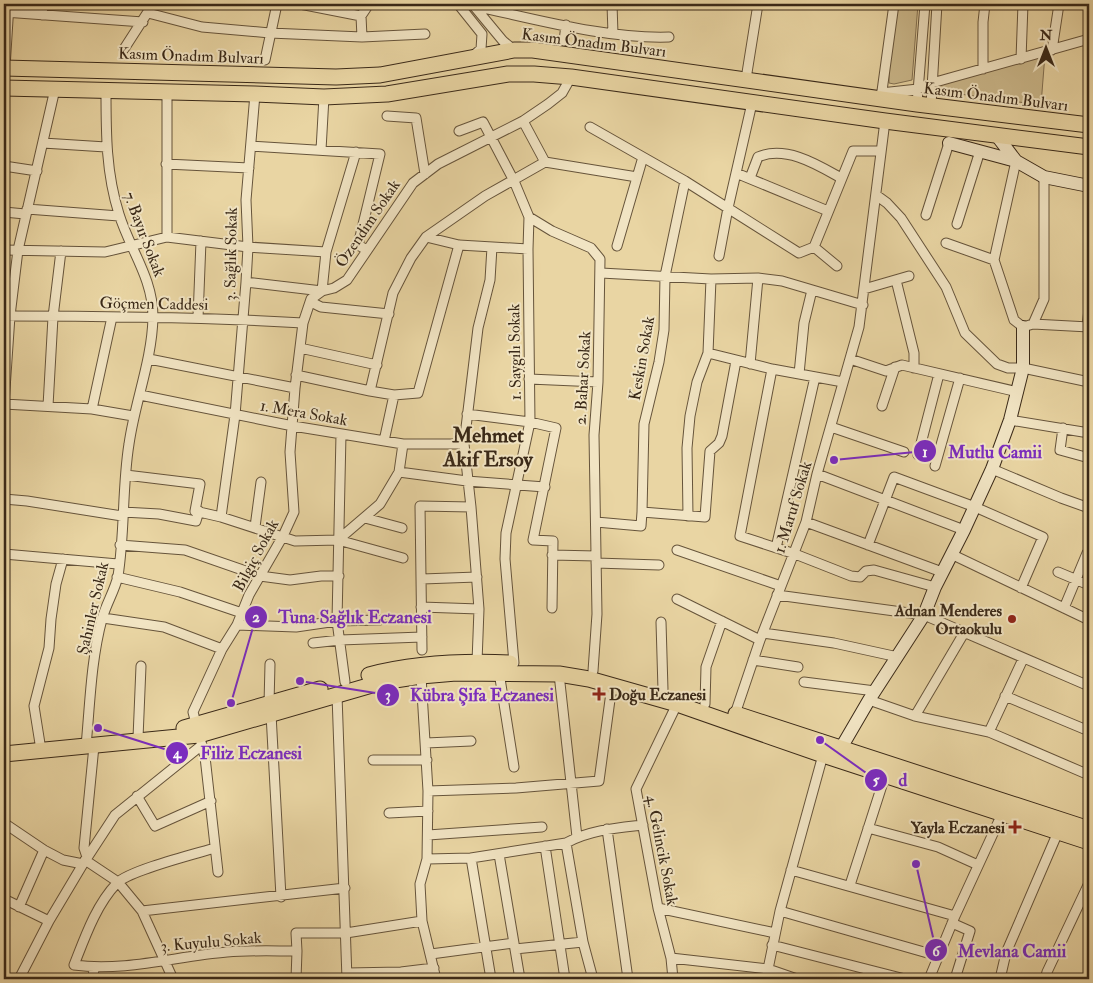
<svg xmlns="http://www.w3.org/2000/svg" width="1093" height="983" font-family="'IM FELL Double Pica',serif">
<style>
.green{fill:#cbb88b;stroke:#827052}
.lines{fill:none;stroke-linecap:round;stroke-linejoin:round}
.street-casing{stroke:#66543b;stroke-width:11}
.secondary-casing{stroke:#3a2918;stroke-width:14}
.primary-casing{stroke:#3a2918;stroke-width:17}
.street{stroke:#f1e4c3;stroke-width:9}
.secondary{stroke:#f1e4c3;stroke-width:12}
.primary{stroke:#e9d5a3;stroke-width:15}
.poi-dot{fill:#8f2418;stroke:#f1e4c3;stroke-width:2}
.labels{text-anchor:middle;stroke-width:4;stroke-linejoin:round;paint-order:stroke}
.street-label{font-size:16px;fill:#3a2918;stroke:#f1e4c3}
.poi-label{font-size:16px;font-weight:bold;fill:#3a2918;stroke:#f1e4c3;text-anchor:end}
.district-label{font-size:21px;font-weight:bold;fill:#3a2918;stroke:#f1e4c3}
.leader{fill:none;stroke:#7b2cbf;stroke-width:2}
.callout-dot{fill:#7b2cbf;stroke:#f1e4c3;stroke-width:2}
.mark-label{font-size:15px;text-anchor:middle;font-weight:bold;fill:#fff}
.callout-label{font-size:18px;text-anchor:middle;font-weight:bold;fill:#7b2cbf;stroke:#f1e4c3;stroke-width:4;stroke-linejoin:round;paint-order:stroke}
</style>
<rect width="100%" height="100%" fill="#e9d5a3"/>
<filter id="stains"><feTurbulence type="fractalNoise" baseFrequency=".004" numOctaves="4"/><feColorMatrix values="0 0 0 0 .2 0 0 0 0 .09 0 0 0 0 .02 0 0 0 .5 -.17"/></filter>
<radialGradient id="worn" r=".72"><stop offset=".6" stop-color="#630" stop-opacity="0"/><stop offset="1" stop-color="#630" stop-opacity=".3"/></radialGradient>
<path class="green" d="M898,4H918L912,80L894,84L889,83V69Z
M1045,54L1041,105L937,91L932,85Z"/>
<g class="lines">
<g class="street-casing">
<path id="street" d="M300,4L361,16L362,37
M458,4L482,34L481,49L473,56
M612,4L613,34
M474,6C536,19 606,39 669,37
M474,6L503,41L514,50
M4,12L143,22
M148,13L202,27L270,33L362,37L425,34
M42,15L43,4
M361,16L369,4
M564,41L566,25
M124,49L153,4
M1052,50L1059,4
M1021,59L1023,4
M265,60L277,4
M5,68L9,4
M983,69V22L985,4
M746,79L758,4
M167,92V237
M881,93L918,89L932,83L1089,39
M881,98L894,4
M917,104L925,4
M931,105L937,4
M387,116L416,118L425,174
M523,121L545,162
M590,127L685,181L799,253L814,247
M459,131L483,122L514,181L529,217L552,231L591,248L600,259L598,382L594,435L597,614L593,671
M43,143L106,147
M251,146L380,154L358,245L367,250
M321,150L324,97
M1016,161L994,260L1014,320L1023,327L1033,324L1044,299V177
M166,164L249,168
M4,166L37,171
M736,173L828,211
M750,178L758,157C786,145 818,165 841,178
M876,195L887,203L901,218L946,287L965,333L997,364L1008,368H1023L1089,382
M27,209L119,216
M4,212L25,214
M926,215L949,143
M957,224L980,151
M426,237L459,245L528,249
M946,243L994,260
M617,246L643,157
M814,247L853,151H881
M814,247L837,266
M4,250L105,252L167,237L248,247L326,252
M719,256L728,208L752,103
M601,273L711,279L758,278L782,281L863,305
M896,280L914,353V368
M246,282L322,291L334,288L347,280L413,183L438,164L523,121L548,104L562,93L571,77
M864,289L909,276
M311,299L315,304L321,307L389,314
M4,316C104,316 203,317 303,323
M198,318L201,241
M1033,324L1089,327
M1087,327L1089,309
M300,348L377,365
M708,353L772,369L843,382
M149,359L295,388
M850,359L886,371L902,365L1018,392
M750,364L758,278
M772,369L740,536L795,554L851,576L860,577L866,571L874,570L935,587
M799,374L804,323L812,290
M296,375L370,391L394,395L418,393L459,245
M529,379L598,382
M370,391L393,293L411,258L426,237L485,196L545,162L637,177
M140,395L293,426L403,444H464
M4,404L10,316L18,250L55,89
M4,404L92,409L133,416
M48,406L53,317L61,251
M882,406L895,367
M92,409L112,317
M467,414L530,422L556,428L533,540L553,541L552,608
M1010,420L1089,433
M831,427L904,452
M1063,428L1060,450L1089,458
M341,434L337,621L345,682
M384,441L394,395
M918,455L939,374
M935,466L960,378
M992,469L1061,498L1089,508
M399,472L467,481L545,487
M817,474L964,530
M126,475L200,484L195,511L221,517L295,541L338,540L403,558
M4,499L27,501L122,516
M123,512L159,514L196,521L199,511
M642,512L644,424L659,362L664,330L665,276L685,181
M688,516L687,448L690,416L697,382L708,353L711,279
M221,517L235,415L246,282L248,247L246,200L255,94
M365,518L402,528
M596,522L641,526L642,512L705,517L710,451L719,443L722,436L736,361
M806,522L942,572
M255,527L261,482
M338,540L380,504L399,472L403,444
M120,545L185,550L260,576L290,580L321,576H339
M868,545L894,477L975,507L1043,537L1021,588
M776,548L815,377
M677,550L781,586
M4,554L118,564
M951,554L1089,620
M552,555L596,556
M596,563L659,565
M1058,572L1089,585
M117,577L180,592L242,613
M422,579L477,577
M777,595L924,615L1089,686
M677,599L760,640
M421,607L479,609
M1064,608L1087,553
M103,618L164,627L222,649
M661,622L663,690
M237,625L296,627L337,621L380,620
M763,633L834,643L898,657
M313,643L340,640L422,637
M422,650L420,506L471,507
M753,660L798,667
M477,662L479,609L471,507L464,444L478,328L490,280L492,247
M514,663L505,559L506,533L530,422L528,249L529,217
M499,672L514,767
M559,674L577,837
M421,676L428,791L427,859L420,884L422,921L436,979
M804,682L875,691
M337,695L347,979
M1005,696L1089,731
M869,700L915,716L989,732L1089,775
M269,704L270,664
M705,704L706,667L722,621
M271,714L281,897
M735,714L760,640L806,522L817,474L859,327L885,121
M915,716L964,633
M989,732L1023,659
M138,738L141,666
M426,743L471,741
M86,746C90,704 91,660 102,619C106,604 115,590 118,576C125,532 122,487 129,444C135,401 152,361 153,317C153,278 130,250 119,214C106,173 106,133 106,91
M41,750L34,706L49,648L51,619L56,584L63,559
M373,760H427
M428,791L516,788L599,781L612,685
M137,796L155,826L211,801
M389,813L428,811
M4,823L44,850L63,860L83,864
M868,828L938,847L978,865
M607,829L628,979
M428,835L542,827
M566,843L583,942L593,979
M545,846L565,979
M215,848C195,854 130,870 117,883C96,905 85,937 74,965C125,972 177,956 227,952C250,950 274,951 297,951L296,933H346L422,921
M499,854L520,979
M87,857L84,848L94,746
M471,858L491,979
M427,859L471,858L566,843C590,830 617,828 643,825
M85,860L118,882L142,911L173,979
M791,870L955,916
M218,872L205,757L193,712L222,649L237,625L249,595L283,536L294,512L290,452L295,388L303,323L311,299L322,291L326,252L356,152
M850,885L885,776
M4,899L49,921
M19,907L44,850
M658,908L775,933
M142,911L345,888
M780,911L938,956
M952,923L970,931L955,979
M772,945L905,979
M515,949L583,942
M431,954L514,943
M671,958L768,969L763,979
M347,973L401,972L434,968
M19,979L49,921L83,864L115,815L202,745
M93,979L94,968
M296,979L297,951
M673,979L671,958L658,908L636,789L677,704
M797,979L768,969L780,911L823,755
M929,979L955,916L1002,814
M1000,979L1006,953L1058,832
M1045,979L1047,972L1089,883"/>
</g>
<g class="secondary-casing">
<path id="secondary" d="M997,136L1016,161L1044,177L1089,186
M949,143L1016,161
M841,748L869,700L924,615L935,587L964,530L992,469L1010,420L1023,368V327"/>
</g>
<g class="primary-casing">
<path id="primary" d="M4,68L336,77L380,75L514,50H533L917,104L1089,125
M4,88L255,94L324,97L387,94L508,74H534L571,77L885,121L1089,147
M369,675C415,663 463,661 510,663
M736,714L1089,829
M184,728L320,689
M4,754L199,735L382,682L421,676L456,673L559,674L589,679L677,704L823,755L1089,842"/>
</g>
<use href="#street" class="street"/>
<use href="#secondary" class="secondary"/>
<use href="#primary" class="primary"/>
</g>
<g class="poi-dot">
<circle cx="1012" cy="619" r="5"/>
<path d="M596.5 686.5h5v5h5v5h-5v5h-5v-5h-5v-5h5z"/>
<path d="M1012.5 819.5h5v5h5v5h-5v5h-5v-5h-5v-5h5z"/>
</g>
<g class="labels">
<g class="street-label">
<text transform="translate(594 42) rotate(7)" y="6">Kasım Önadım Bulvarı</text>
<text transform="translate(191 55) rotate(2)" y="6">Kasım Önadım Bulvarı</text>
<text transform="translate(996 96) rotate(7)" y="6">Kasım Önadım Bulvarı</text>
<text transform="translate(367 223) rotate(-56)" y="6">Özendim Sokak</text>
<text transform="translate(145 234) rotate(69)" y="6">7. Bayır Sokak</text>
<text transform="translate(230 254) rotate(-89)" y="6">3. Sağlık Sokak</text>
<text transform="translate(154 303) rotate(1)" y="6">Göçmen Caddesi</text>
<text transform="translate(514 352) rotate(-91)" y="6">1. Saygılı Sokak</text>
<text transform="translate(641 358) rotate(-80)" y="6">Keskin Sokak</text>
<text transform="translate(582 378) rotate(-87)" y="6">2. Bahar Sokak</text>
<text transform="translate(304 412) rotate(10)" y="6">1. Mera Sokak</text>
<text transform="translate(792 507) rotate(-73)" y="6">1. Maruf Sokak</text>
<text transform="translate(255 555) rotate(-62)" y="6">Bilgiç Sokak</text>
<text transform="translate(92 608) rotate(-77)" y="6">Şahinler Sokak</text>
<text transform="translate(663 850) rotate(79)" y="6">4. Gelincik Sokak</text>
<text transform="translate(211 941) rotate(-5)" y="6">3. Kuyulu Sokak</text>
</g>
<g class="poi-label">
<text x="1002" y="616">Adnan Menderes<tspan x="1002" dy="18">Ortaokulu</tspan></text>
<text x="609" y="700" text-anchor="start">Doğu Eczanesi</text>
<text x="1005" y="833">Yayla Eczanesi</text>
</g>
<g class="district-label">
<text x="488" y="442">Mehmet<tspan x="488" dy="24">Akif Ersoy</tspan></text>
</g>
</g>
<path class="leader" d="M834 460L925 451M231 703L256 617M300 681L388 695M98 728L177 753M820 740L876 780M916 864L936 950"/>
<g class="callout-dot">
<circle cx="834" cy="460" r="5"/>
<circle cx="231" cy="703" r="5"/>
<circle cx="300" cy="681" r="5"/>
<circle cx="98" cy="728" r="5"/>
<circle cx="820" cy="740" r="5"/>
<circle cx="916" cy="864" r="5"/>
<circle cx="925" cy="451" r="12"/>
<circle cx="256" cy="617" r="12"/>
<circle cx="388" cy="695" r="12"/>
<circle cx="177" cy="753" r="12"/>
<circle cx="876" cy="780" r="12"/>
<circle cx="936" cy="950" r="12"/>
</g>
<g class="mark-label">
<text x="925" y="457">1</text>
<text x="256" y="622">2</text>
<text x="388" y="700">3</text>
<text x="177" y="758">4</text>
<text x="876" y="785">5</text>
<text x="936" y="956">6</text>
</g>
<g class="callout-label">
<text x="995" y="458">Mutlu Camii</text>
<text x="355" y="623">Tuna Sağlık Eczanesi</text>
<text x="482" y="701">Kübra Şifa Eczanesi</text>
<text x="251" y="759">Filiz Eczanesi</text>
<text x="903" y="786">d</text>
<text x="1012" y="957">Mevlana Camii</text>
</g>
<rect width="1093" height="983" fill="none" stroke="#e9d5a3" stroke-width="20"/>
<rect x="5" y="5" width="1083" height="973" fill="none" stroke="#3a2918" stroke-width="2.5"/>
<rect x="10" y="10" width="1073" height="963" fill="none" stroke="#3a2918"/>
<g transform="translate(1046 48)" stroke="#f1e4c3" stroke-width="4" paint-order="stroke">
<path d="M0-4L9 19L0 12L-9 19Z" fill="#3a2918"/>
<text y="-8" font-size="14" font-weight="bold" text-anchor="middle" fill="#3a2918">N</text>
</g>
<rect width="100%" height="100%" filter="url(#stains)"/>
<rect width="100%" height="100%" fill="url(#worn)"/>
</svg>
